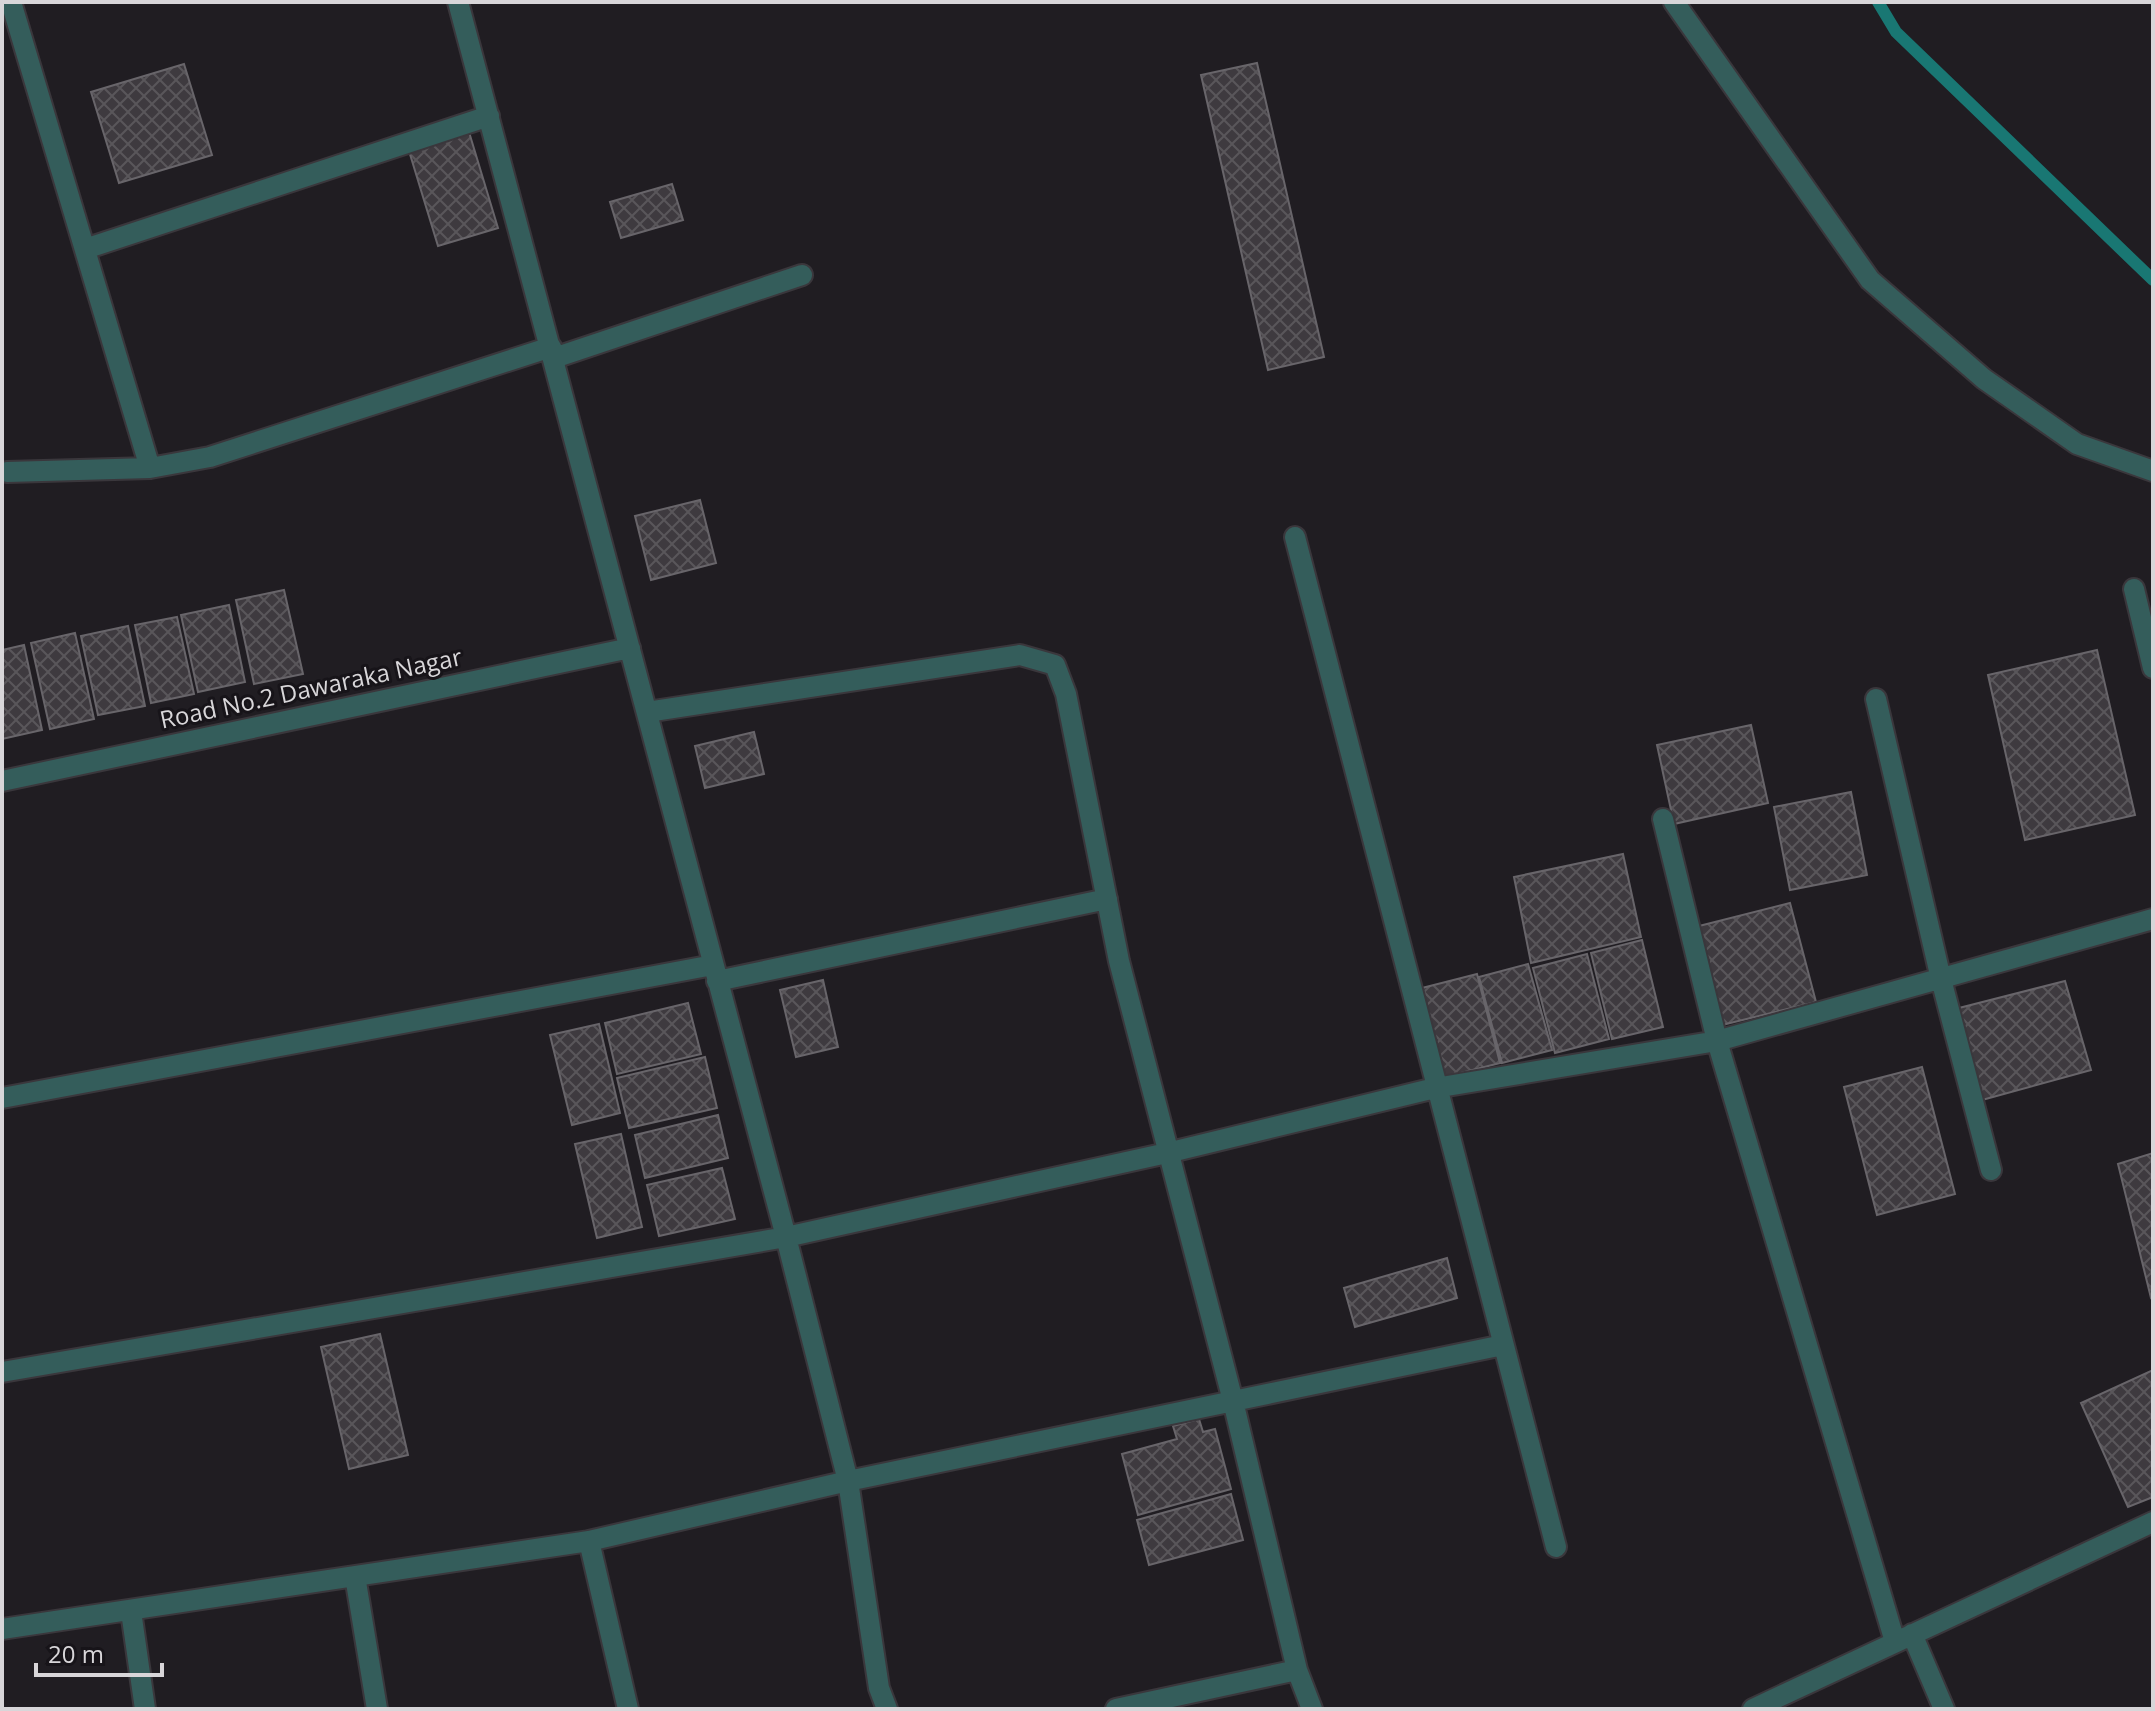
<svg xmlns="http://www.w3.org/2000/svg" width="2155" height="1711" font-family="'Open Sans',sans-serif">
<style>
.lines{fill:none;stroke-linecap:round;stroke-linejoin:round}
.stream{stroke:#197773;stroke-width:12}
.building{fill:url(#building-cross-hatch);stroke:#68656a;stroke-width:2}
.minor-casing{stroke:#3a373c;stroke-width:24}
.tertiary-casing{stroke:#3a373c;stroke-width:24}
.minor{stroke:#345d5b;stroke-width:20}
.tertiary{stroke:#345d5b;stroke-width:20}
.labels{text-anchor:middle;stroke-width:6;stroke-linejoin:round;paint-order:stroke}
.street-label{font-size:24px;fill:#d8d6d9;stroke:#171419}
</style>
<defs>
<pattern id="building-cross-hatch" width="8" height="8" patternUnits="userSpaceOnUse" patternTransform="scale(2)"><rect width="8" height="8" fill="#3e3a3f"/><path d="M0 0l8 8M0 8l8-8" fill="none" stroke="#59565a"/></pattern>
</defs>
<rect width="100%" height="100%" fill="#201d22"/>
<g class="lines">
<path class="stream" d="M1878,2L1896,32L2153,280"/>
</g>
<path class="building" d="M1257,63L1324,357L1268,370L1201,75Z
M184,64L212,155L119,183L91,92Z
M469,132L498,228L438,246L409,151Z
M672,184L683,220L621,238L610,202Z
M700,500L716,563L651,580L635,516Z
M284,590L303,674L254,684L236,600Z
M229,605L245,682L198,692L181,615Z
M177,617L194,694L151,703L135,625Z
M128,626L145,706L98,715L81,636Z
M75,633L94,719L50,729L31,643Z
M24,645L42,730L2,739V650Z
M2097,650L2135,815L2025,840L1988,675Z
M1751,725L1768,803L1674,824L1657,745Z
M754,732L764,774L705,788L695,746Z
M1851,792L1867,875L1790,890L1774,807Z
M1623,854L1641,937L1531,963L1514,877Z
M1790,903L1816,1002L1722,1025L1699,926Z
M1642,940L1663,1027L1612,1039L1591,953Z
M1587,954L1609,1039L1555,1053L1533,968Z
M1528,964L1552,1050L1502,1063L1479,977Z
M1477,974L1500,1063L1445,1077L1422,988Z
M823,980L838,1047L796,1057L780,990Z
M2065,981L2091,1070L1982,1100L1955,1009Z
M688,1003L701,1054L617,1074L605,1023Z
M599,1024L620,1113L572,1125L550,1035Z
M705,1057L717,1108L629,1128L617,1078Z
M1922,1067L1955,1194L1877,1215L1844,1087Z
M718,1115L728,1158L645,1178L635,1135Z
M621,1134L642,1227L597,1238L575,1144Z
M2153,1153V1297L2151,1298L2118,1164Z
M722,1168L735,1219L659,1236L647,1185Z
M1447,1258L1457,1298L1355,1327L1344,1288Z
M380,1334L408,1455L349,1469L321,1347Z
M2153,1370V1497L2128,1507L2081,1403Z
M1199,1419L1203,1432L1215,1429L1231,1489L1138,1515L1122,1454L1177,1439L1173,1426Z
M1231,1494L1243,1540L1149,1565L1137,1520Z"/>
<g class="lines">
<g class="minor-casing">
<path id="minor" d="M11,2L150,468
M458,2L786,1237L848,1481L879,1688L887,1709
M85,249L489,116
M554,358L802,275
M7,472L150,468L210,457L551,347
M1295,537L1556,1547
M2134,589L2153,668
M1876,699L1941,979L1991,1170
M647,712L1020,655L1055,665L1066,694L1119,961L1233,1401L1297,1670L1312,1709
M2,781L630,648
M1663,819L1717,1041L1895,1642
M717,981L1107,899
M2,1098L713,965
M2,1372L786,1237L1167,1153L1435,1088L1717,1041L2153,919
M589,1541L628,1709
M355,1576L377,1709
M131,1611L145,1709
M2,1629L589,1541L848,1481L1503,1345
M1912,1634L1944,1709
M1116,1709L1297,1670
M1753,1709L2153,1522"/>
</g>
<g class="tertiary-casing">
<path id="tertiary" d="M1674,2L1870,280L1984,379L2077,444L2153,471"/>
</g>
<use href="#minor" class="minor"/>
<use href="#tertiary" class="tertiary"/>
</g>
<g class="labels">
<g class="street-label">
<text transform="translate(311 689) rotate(-12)" y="8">Road No.2 Dawaraka Nagar</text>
</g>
</g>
<rect width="2155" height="1711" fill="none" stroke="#d8d6d9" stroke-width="8"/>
<path d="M36 1663v12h126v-12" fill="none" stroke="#d8d6d9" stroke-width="4"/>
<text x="48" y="1663" font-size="24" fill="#d8d6d9" stroke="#171419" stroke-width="6" paint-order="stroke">20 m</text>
</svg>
